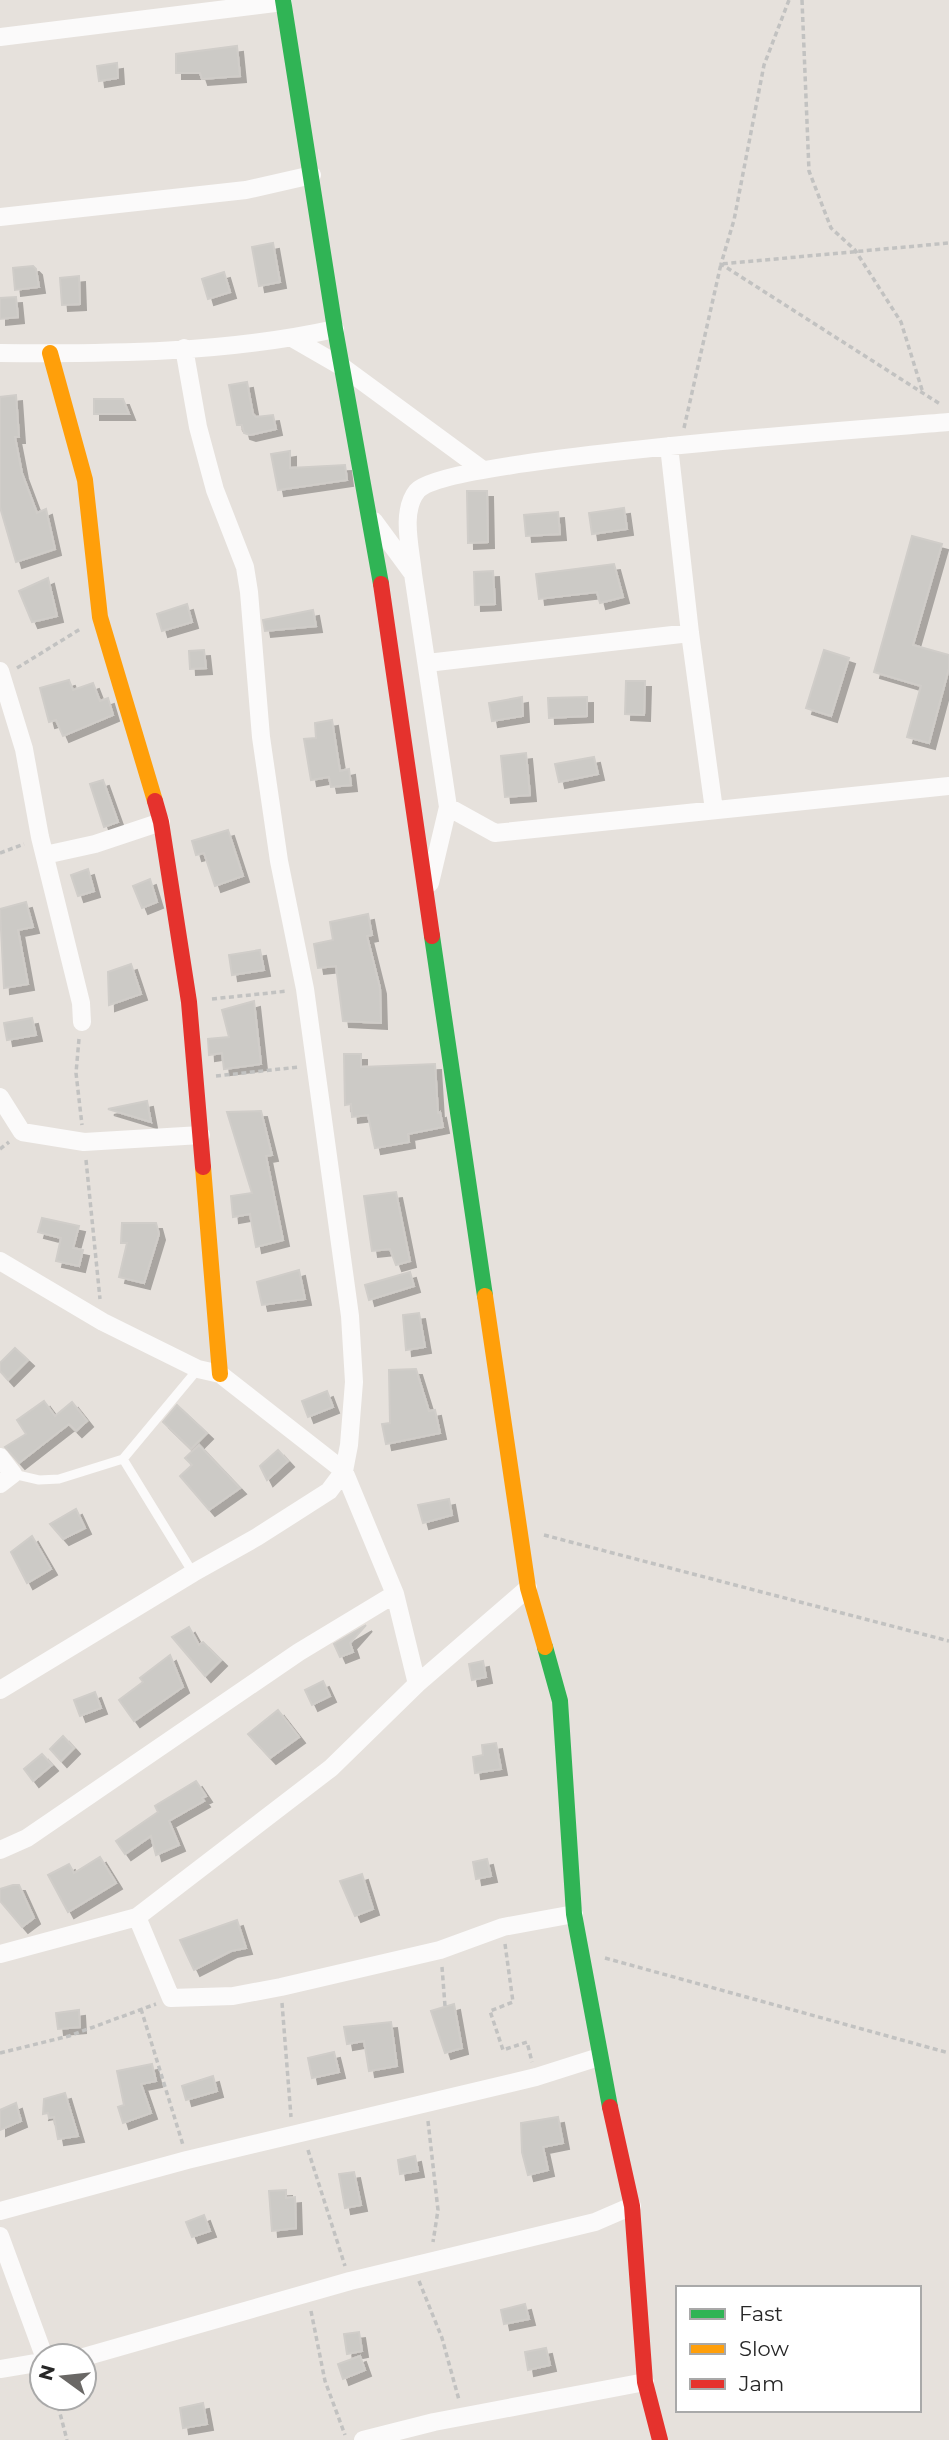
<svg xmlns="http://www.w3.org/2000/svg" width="949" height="2440" font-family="Montserrat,sans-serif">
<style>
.building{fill:#cccac6;stroke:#d0cdc9;stroke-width:2;filter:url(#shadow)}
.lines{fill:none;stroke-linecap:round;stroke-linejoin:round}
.path{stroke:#c2c2c1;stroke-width:3.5;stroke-dasharray:5 3.5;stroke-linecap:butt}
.lane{stroke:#fbfafa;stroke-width:9}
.street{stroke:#fbfafa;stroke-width:18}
.fast{stroke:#30b455;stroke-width:16}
.slow{stroke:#ff9f0a;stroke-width:16}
.jam{stroke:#e5322d;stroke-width:16}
</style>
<defs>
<filter id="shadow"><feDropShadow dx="6" dy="6" stdDeviation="0" flood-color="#0004"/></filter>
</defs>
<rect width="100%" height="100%" fill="#e6e1dc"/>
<path class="building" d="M237,46L240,76L202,79L200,73H176V54Z
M117,63L118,78L99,81L97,66Z
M273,243L280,282L259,286L252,247Z
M33,266L36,269L39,287L15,290L13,268Z
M224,272L230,292L208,299L202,279Z
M79,276L80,304L62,305L60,278Z
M16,297L18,317L0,319V298Z
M247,382L253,414L256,417L273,415L276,429L250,435L244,433L242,425H237L229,385Z
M16,395L19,437H15L22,473L37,513L46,509L55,549L16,562L0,507V397Z
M94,399H123L129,414H94Z
M290,451V468L345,465L347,480L278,490L271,454Z
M467,491H487L488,542L468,543Z
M624,508L627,529L592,534L589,513Z
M558,512L560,534L526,536L524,515Z
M912,536L942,544L913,645L949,655V668L929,743L907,737L921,686L874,672Z
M614,564L623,597L600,603L597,592L539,599L536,574Z
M493,571L495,604L475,605L474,572Z
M48,578L57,616L32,622L19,591Z
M187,604L192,622L162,631L157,614Z
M313,610L316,626L265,631L263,620Z
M204,650L206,668L190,669L189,651Z
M824,650L849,658L831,716L806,708Z
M69,680L73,690L93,683L100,701L108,698L113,715L63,736L56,720L49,722L40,688Z
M626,681H645L644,715L625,714Z
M522,697L523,716L492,721L489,703Z
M587,697V716L549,718L548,698Z
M332,720L340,771L349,769L351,785L331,787L329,777L311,780L304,739L316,738L315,723Z
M526,753L530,795L505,797L501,756Z
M594,757L598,774L559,782L555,764Z
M103,780L118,822L104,827L90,784Z
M228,830L243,876L215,886L204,853L196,855L192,841Z
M88,869L94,891L78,896L71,875Z
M150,879L157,902L142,908L133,886Z
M26,902L33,927L18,930L28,984L4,988L0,909Z
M368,914L372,935L367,936L380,988L381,1023L343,1021L336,966L318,968L314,944L333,940L330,922Z
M260,950L264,970L232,975L229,955Z
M131,964L141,994L109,1005L108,972Z
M254,1001L261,1064L224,1069L222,1053L209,1055L208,1039L229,1037L222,1010Z
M32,1018L36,1035L7,1040L4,1023Z
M344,1054H361V1067L435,1064L438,1113L440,1112L443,1127L408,1134L409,1142L375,1148L368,1115L352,1117L351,1104L345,1105Z
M147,1101L151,1122L108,1109Z
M261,1111L272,1155L266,1156L283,1240L256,1247L250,1214L233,1217L231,1196L252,1193L227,1112Z
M396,1192L410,1261L396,1265L390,1249L372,1251L364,1196Z
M42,1218L79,1226L73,1248L83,1250L79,1266L56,1261L61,1238L38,1232Z
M122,1223H156L159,1234L144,1283L119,1277L127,1243H121Z
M299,1270L305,1299L262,1305L257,1282Z
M410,1272L414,1286L369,1300L365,1285Z
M419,1313L425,1347L406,1350L403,1315Z
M15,1348L28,1360L8,1380L0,1371V1363Z
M416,1369L429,1411L435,1410L440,1433L386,1444L382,1424L390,1423L389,1370Z
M327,1391L333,1407L308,1417L302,1401Z
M44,1401L55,1416L72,1402L87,1421L76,1431L69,1424L19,1463L5,1447L26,1434L17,1420Z
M177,1405L207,1433L191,1449L163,1422Z
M199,1445L240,1488L209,1510L180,1476L192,1465L185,1458Z
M278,1450L288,1461L267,1480L260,1466Z
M449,1499L452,1515L423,1523L418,1505Z
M76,1509L85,1528L63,1539L50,1524Z
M32,1536L51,1569L27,1583L11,1552Z
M366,1625L350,1643L353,1652L340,1657L334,1644Z
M189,1627L199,1645L203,1642L221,1660L205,1676L172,1637Z
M170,1655L183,1687L134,1721L119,1700L143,1682L140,1678Z
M483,1661L486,1677L472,1680L469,1664Z
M323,1681L330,1696L312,1705L305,1690Z
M95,1692L101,1708L80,1716L74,1700Z
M278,1710L299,1737L270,1758L248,1734Z
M63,1736L74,1748L61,1761L50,1749Z
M496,1743L501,1769L475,1773L473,1757L483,1755L482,1745Z
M42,1754L52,1765L33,1781L24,1769Z
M196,1781L206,1796L202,1798L204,1801L169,1821L179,1845L156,1855L151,1836L125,1854L116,1841L158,1812L155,1806Z
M100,1857L116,1883L68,1912L48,1875L69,1864L74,1873Z
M487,1859L491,1876L476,1879L473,1862Z
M362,1874L373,1909L355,1916L340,1881Z
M13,1885H19L34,1918L22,1927L0,1901V1889Z
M237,1920L246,1948L231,1951L194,1970L180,1940Z
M454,2004L462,2048L445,2053L431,2011Z
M79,2010L80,2027L58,2029L56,2013Z
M391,2022L397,2066L369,2071L364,2041L347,2044L344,2027Z
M334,2052L339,2072L312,2078L308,2058Z
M152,2064L156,2081L141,2084L151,2113L123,2123L118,2107L124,2105L117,2071Z
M213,2076L217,2091L186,2100L182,2086Z
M65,2093L78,2136L58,2139L54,2117L49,2118L48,2113L43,2114L44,2099Z
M16,2103L21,2121L0,2130V2110Z
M558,2117L563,2143L543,2147L548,2170L528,2175L522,2152L521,2123Z
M415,2156L418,2171L400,2174L398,2160Z
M354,2172L361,2205L345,2208L339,2174Z
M286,2190V2198L295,2197L296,2228L272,2231L269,2191Z
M204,2215L210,2231L192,2237L186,2222Z
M525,2304L529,2319L504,2324L501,2310Z
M359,2332L362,2351L347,2354L344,2334Z
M546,2348L550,2365L528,2370L525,2352Z
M360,2356L365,2370L343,2379L338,2364Z
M203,2403L207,2424L183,2428L180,2408Z"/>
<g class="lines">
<path class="path" d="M789,0L764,65L734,220L721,264L940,404
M802,0L809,171L831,228L855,250L901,322L923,393
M684,428L721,264L949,243
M17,668L82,628
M0,853L24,844
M212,999L288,991
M79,1039L76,1073L82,1125
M216,1076L299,1067
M0,1149L9,1142
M86,1160L100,1299
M544,1535L949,1641
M505,1944L513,2002L490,2011L503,2050L527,2042L532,2062
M605,1958L949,2053
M442,1967L445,2006
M282,2003L291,2117
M141,2009L183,2145
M0,2053L69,2036L156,2004
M428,2121L438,2210L433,2242
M308,2150L345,2266
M419,2281L442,2338L459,2400
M311,2311L325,2381L345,2435
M56,2398L67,2440"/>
<path class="lane" d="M123,1459L193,1573
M13,1474L39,1480L59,1479L123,1459L198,1369"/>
<path class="street" d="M0,37L283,2
M0,217L246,190L312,175
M292,338L344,368L483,470
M0,353C112,354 226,353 335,329
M669,446L690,633L714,810
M374,521L413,574L448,807L495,833L949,786
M413,574C411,550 400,512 417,491C445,458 880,428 949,422
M427,663L690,633
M0,671L24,749L40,837L81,1003L82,1022
M45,855L95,844L161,822
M430,883L448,807
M0,1097L22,1132L84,1142L201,1135
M0,1261L103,1322L198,1369L220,1374L344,1471L395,1594L417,1684
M0,1457L13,1474L0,1484
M0,1690L193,1573L257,1537L329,1491L344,1471L349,1445L354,1382L350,1316L305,989L279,861L261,737L249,592L245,567L215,490L198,427L184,348
M0,1850L27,1838L299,1652L395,1594
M137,1917L171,1998L233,1996L281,1987L440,1950L503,1927L574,1914
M0,1954L137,1917L331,1768L417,1684L528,1588
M0,2211L187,2160L536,2077L599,2057
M0,2236L44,2356
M84,2357L350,2281L595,2222L632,2206
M0,2369L42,2362
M363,2440L434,2422L645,2382"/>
<path class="fast" d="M283,0L335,329L381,584
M432,936L485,1296
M545,1647L560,1701L574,1914L610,2107"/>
<path class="slow" d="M50,353L85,480L100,617L155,801
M203,1167L220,1374
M485,1296L528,1588L545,1647"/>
<path class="jam" d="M381,584L432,936
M155,801L161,822L189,1002L203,1167
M610,2107L632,2206L645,2382L660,2440"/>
</g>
<rect x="676" y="2286" width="245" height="126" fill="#ffffff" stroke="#a9a9a9" stroke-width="2"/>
<rect x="690" y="2309" width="35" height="10" fill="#30b455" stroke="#a9a9a9" stroke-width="2"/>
<text x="739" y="2321" font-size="21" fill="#272727">Fast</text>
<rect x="690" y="2344" width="35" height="10" fill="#ff9f0a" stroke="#a9a9a9" stroke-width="2"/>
<text x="739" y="2356" font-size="21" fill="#272727">Slow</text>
<rect x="690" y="2379" width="35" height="10" fill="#e5322d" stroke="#a9a9a9" stroke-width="2"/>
<text x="739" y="2391" font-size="21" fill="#272727">Jam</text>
<g transform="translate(63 2377) rotate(285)"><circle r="33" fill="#ffffff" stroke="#a9a9a9" stroke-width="2"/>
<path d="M0-5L12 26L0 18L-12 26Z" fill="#6a6866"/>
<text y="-10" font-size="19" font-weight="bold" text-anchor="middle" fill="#272727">N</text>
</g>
</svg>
